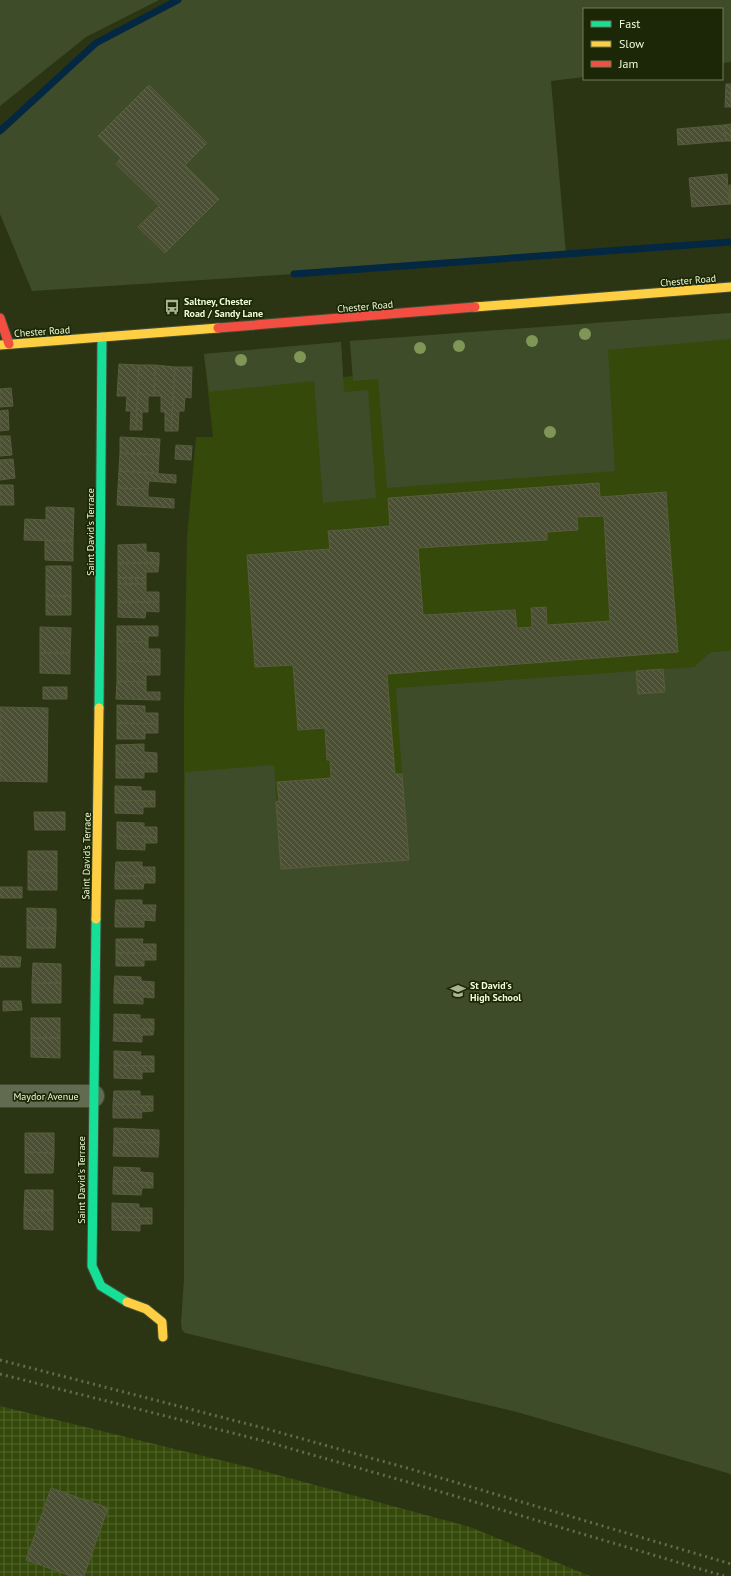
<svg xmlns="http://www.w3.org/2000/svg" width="731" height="1576" font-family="'PT Sans',sans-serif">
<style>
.built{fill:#35490a}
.industrial{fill:url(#industrial-grid)}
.green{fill:#3f4c2a}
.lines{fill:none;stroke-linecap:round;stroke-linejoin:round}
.stream{stroke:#042841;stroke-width:7}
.building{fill:url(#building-back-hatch);stroke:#585c3d;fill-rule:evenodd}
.street-casing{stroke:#444d34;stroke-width:24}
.fast-casing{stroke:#444d34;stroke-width:11}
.slow-casing{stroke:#444d34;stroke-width:11}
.jam-casing{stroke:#444d34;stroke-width:11}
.street{stroke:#616b50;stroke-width:22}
.fast{stroke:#16e098;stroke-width:9}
.slow{stroke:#ffcf43;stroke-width:9}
.jam{stroke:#f24e42;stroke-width:9}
.rail{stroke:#626b50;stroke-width:3;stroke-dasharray:2 4;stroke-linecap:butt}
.tree{fill:#7f9657}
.labels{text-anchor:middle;stroke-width:3.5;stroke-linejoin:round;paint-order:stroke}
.street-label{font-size:10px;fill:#ecfcd6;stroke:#1c2707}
.poi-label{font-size:10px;font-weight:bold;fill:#ecfcd6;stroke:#1c2707;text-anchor:start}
</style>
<defs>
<pattern id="industrial-grid" width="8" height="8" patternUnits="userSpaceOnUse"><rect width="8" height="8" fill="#35490a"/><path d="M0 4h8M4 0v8" fill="none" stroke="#52642d"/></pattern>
<pattern id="building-back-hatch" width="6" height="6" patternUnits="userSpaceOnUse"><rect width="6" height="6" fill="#4b5034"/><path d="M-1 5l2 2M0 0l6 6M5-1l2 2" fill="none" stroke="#656a51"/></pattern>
</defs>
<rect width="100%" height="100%" fill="#2b3514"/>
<path class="built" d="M731,313V1474L517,1412L348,1372L184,1279V703L187,538L196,437H213L204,354L341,342L343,377L353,376L350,341Z"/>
<path class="industrial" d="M0,1406L248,1467L470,1527L590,1576H0Z"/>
<path class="green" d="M0,0H159L86,37L0,106Z
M178,0H731V62L722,63V9H584V77L551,81L566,254L294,274L32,291L0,214V131L96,43Z
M731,313V339L608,350L615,471L387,488L378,379L353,381L350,341Z
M341,342L344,392L368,390L376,498L323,503L314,381L209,392L204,354Z
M731,651V1474L517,1412L185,1333L182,1330L181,1323L184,1279L185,772L274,765L281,869L408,859L396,688L694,667L711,652Z"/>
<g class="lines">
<path class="stream" d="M0,131L96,43L178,0
M294,274L731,242"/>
</g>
<path class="building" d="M726,84H731V107H725Z
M149,85L207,143L185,165L219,199L165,253L138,227L159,206L116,164L121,158L98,136Z
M731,124V141H726L724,125Z
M724,125L726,141L678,145L677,129Z
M727,174L729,204L692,207L689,178Z
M729,185H731V204H729Z
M119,364L139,365L136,430H130L131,411H126L127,396H117Z
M139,365H155L154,396H148V412H142V430H136Z
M155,365L175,367L171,431H165V412H161V396H154Z
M175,367H192L191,398L185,397L184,411H179L178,431H171Z
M11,388L13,406L0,407V389Z
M8,410L9,430L0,431V411Z
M0,436H10L12,455L0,456Z
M120,437L160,439L159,455L120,453Z
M176,445L192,446L191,460L175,459Z
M120,453L159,455L158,473L119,471Z
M13,459L15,478L0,480V460Z
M119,471L176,475V483L149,481L148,489L118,488Z
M599,483L600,497L666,492L678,652L387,674L395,774H402L409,860L281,869L276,802L279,801L277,782L331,778L330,760H327L325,728L298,730L293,665L255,667L247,555L330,549L328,531L390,526L388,498ZM604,516L610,621L547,625L546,607L531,608L532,627L517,628L515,610L423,615L418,548L547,540V532L578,530L577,517Z
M0,485H13L14,505H0Z
M118,488L148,489V497L174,499V508L117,505Z
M46,507L74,508L73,541L24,540L25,519L46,520Z
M45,540L73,541V561L45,560Z
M146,544V552L159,553V563H118V545Z
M118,563H159L158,572H146V578H118Z
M46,566H71V596H46Z
M118,578H146V584H118Z
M118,584H146V592H159V602H118Z
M46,596H71V615H46Z
M118,602H159V612L146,611L145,618L118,617Z
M117,626H158V636H148V642L117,641Z
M40,627L71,628L70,653H40Z
M117,641L148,642V649H160V662L117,661Z
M40,653H70V674L40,673Z
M117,661L160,662V675H146V682L117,681Z
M663,669L665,692L638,694L636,671Z
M117,681L146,682V692H160V700L116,699Z
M43,687H67V699H43Z
M117,705L145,706V713H158V724L117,723Z
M0,707L48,708L47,782L0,781Z
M117,723L158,724V733H145V739H117Z
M144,744V752L157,753V763L116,762V745Z
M116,762L157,763V772H144V778H116Z
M115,786L141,787V791H155V801L115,800Z
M115,800L155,801V807H143V814L115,813Z
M34,812H65V830H35Z
M117,822L144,823V827H157V837L117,836Z
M117,836L157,837V843H145V850L117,849Z
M28,851H57V871L28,870Z
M116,862H142V867H155V876H115Z
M28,870L57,871V890H28Z
M115,876H155V883H144L143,889H115Z
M0,887H22V898H0Z
M116,900H142V905H156L155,914L115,913Z
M27,908L56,909V928H27Z
M115,913L155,914V921L144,920V927H115Z
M27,928H56L55,948H27Z
M116,939H143L142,944H156V953H116Z
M116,953H156V960H144V966H116Z
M0,956L21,957L20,967H0Z
M33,963L61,964V983H32Z
M115,976L141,977V981L154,982V991L114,990Z
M32,983H61V1003H32Z
M114,990L154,991V998L143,997V1004L114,1003Z
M3,1001H21L22,1010L3,1011Z
M114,1014L140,1015V1019H154V1029L114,1028Z
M31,1018H60V1038H31Z
M114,1028L154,1029L153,1035H142V1042L113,1041Z
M31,1038H60V1058L31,1057Z
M114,1051L141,1052L140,1056H154V1066L114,1065Z
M114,1065L154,1066V1072H142V1079L114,1078Z
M114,1091H140V1096H153V1105L113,1104Z
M113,1104L153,1105V1111L141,1112L142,1118H113Z
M114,1128L159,1130V1143L114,1142Z
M25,1133H54V1153L25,1152Z
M114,1142L159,1143L158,1157L113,1156Z
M25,1152L54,1153L53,1173H25Z
M114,1167L140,1168V1172L153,1173V1182L113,1181Z
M113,1181L153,1182V1188H142L141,1195L113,1194Z
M25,1190H53V1210H24Z
M112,1203L139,1204V1208H152V1218L112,1217Z
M24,1210H53V1230L24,1229Z
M112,1217L152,1218V1224H140V1231L112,1230Z
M51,1488L108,1508L84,1576H71L26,1560Z"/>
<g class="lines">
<g class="street-casing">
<path id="street" d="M0,1096H93"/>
</g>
<g class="fast-casing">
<path id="fast" d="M99,708L102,337
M96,919L92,1266L101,1286L127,1302"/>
</g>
<g class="slow-casing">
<path id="slow" d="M475,307L731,287
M0,345L218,328
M96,919L99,708
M127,1302L146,1309L162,1322L163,1337"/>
</g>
<g class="jam-casing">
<path id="jam" d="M0,318L9,344
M218,328L475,307"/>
</g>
<use href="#street" class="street"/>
<use href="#fast" class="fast"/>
<use href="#slow" class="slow"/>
<use href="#jam" class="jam"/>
<path class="rail" d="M0,1360L267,1429L414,1470L731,1564
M0,1374L264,1441L411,1483L724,1576"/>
</g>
<g class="tree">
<circle cx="585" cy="334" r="6"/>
<circle cx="532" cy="341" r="6"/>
<circle cx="459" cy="346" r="6"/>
<circle cx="420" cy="348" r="6"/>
<circle cx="300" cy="357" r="6"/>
<circle cx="241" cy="360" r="6"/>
<circle cx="550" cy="432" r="6"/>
</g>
<defs>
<g id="bus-bare" transform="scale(1.2)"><path d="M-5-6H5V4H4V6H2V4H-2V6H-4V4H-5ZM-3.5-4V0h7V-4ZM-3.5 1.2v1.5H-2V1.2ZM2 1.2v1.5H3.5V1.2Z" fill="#a8b692" stroke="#1c2707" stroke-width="2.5" paint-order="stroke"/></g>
<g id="school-bare" transform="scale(1.2)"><path d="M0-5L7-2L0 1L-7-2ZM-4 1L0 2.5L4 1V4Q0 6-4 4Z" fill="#a8b692" stroke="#1c2707" stroke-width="2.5" paint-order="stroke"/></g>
</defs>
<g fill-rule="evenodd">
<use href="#bus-bare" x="172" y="307"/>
<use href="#school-bare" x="458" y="991"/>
</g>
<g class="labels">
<g class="street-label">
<text transform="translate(688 280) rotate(-5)" y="4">Chester Road</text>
<text transform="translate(365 306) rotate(-5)" y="4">Chester Road</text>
<text transform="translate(42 331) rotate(-4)" y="4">Chester Road</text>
<text transform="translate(90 532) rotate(-90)" y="4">Saint David's Terrace</text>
<text transform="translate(86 856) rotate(-89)" y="4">Saint David's Terrace</text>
<text x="46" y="1100">Maydor Avenue</text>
<text transform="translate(81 1180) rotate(-90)" y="4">Saint David's Terrace</text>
</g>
<g class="poi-label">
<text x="184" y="305">Saltney, Chester<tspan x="184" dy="12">Road / Sandy Lane</tspan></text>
<text x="470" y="989">St David's<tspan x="470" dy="12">High School</tspan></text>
</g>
</g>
<rect x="583" y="8" width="140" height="72" fill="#1c2707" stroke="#6f7c5a"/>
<rect x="591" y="21" width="20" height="6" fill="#16e098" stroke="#6f7c5a"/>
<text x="619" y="28" font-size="12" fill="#ecfcd6">Fast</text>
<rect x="591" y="41" width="20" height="6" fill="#ffcf43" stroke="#6f7c5a"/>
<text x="619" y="48" font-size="12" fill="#ecfcd6">Slow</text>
<rect x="591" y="61" width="20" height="6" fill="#f24e42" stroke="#6f7c5a"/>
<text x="619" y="68" font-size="12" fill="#ecfcd6">Jam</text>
</svg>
